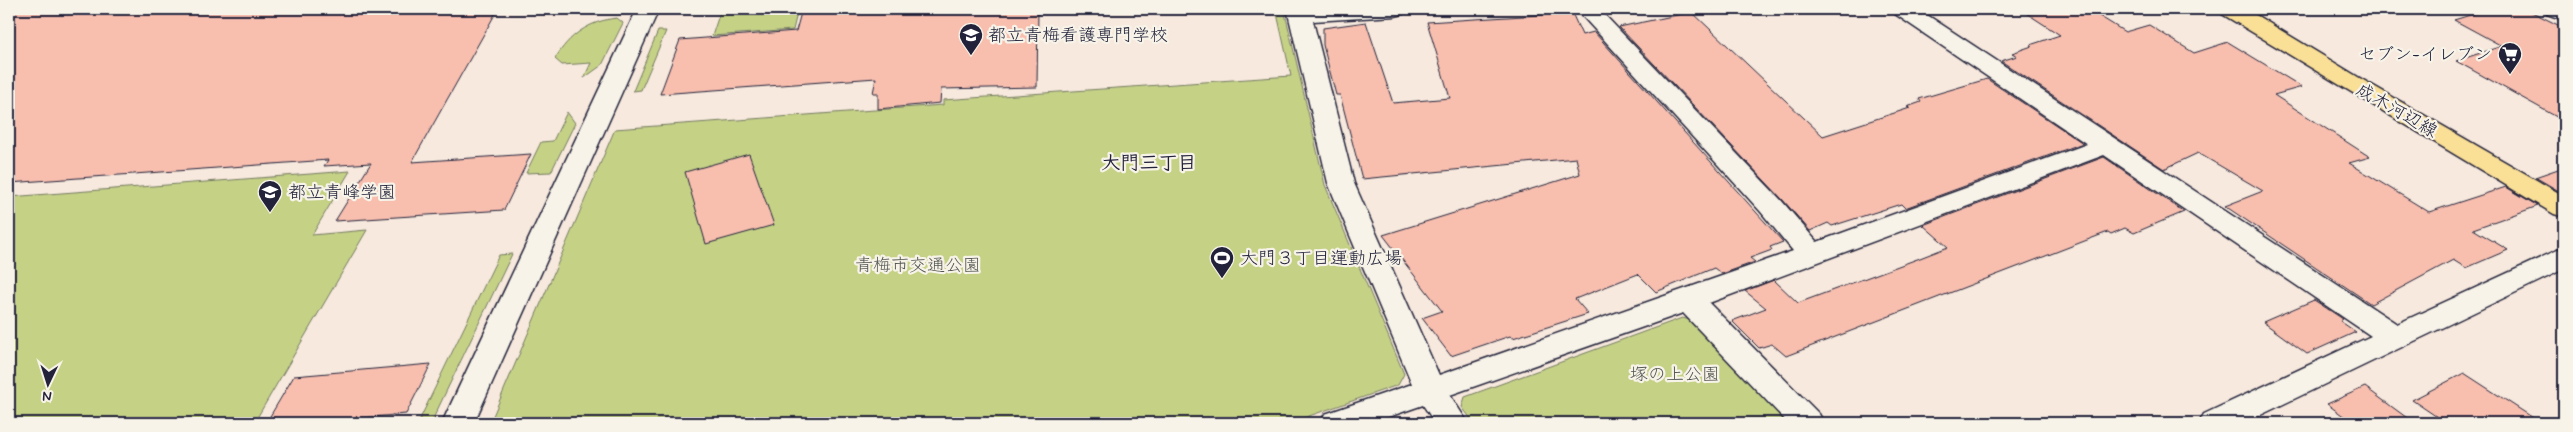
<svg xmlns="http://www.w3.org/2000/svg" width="2573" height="432" font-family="Mynerve,'Klee One',sans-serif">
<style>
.green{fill:#c5d286;stroke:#747a60}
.building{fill:#f8bfaf;stroke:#22223b}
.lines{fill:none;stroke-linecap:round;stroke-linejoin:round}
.minor-casing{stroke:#22223b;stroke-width:3}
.major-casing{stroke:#22223b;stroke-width:3}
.minor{fill:#f7f3e8;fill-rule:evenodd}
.major{fill:#fadf96;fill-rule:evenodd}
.labels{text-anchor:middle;stroke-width:4.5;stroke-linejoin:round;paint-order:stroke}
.poi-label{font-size:18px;fill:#22223b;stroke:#f7f3e8;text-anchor:start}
.street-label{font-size:18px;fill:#22223b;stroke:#f7f3e8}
.park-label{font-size:18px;fill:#535752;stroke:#f7f3e8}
.neighbourhood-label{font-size:19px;font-weight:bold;fill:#22223b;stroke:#f7f3e8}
</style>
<rect width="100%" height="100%" fill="#f7e9dd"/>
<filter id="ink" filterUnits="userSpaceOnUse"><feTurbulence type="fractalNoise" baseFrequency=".02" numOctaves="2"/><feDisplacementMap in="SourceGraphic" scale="10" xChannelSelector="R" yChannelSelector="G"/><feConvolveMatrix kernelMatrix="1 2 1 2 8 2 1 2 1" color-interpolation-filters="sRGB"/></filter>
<g filter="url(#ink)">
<path class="green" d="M721,9H798L793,30L712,36Z
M1276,9H1284L1325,185L1404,374L1398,385L1289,423H490L615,129L943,105V100L1291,76Z
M617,18L623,23L602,65L584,78L591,63L562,65L555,59C569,35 589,21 617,18Z
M658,31H666L641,90L633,91Z
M567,112L575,123L551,172L526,173L541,142L553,141Z
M350,171L312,235L367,230L254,423H9V197Z
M512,254L431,423H418L499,255Z
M1682,318L1695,321L1794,423H1474L1462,407L1465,397Z"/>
<path class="building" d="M9,9H498L412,162L531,154L504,210L335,221L371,163L324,166L328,160L9,183Z
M802,9H1038L1037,87L941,89L940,103L878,109V93H873L876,78L660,94L680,40L796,31Z
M2020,9H2088L2125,32L2149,25L2194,53L2228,42L2302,87L2274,95L2370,157L2349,163L2429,212L2506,187L2538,206L2473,229L2508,250L2466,268L2453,260L2371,304L2225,206L2263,191L2198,153L2164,169L2001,61L2017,56L2012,53L2032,46L2030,45L2060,35Z
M2490,9H2526L2564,28V121L2456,61L2502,46L2454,20Z
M1692,12L1823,136L1910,108L1907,107L1921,102L1919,99L1987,79L2083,143L1905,208L1901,204L1832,226L1828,223L1810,231L1782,199L1619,27Z
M1572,13L1582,35L1594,32L1783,242L1770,247L1772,250L1750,258L1755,262L1722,274L1714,268L1656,292L1638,274L1575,299L1588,314L1513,338L1510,336L1451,356L1422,318L1442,311L1383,235L1580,174L1576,158L1362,179L1340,95H1336L1323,45V28L1366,22L1393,103L1450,98L1427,22Z
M749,154L774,225L706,244L685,172Z
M2104,157L2184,212L2134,233L2125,228L2111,234L2108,232L1786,356L1772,344L1759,348L1732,321L1766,308L1745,291L1774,280L1798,303L1920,258L1948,247L1923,225Z
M2564,167V194L2535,177Z
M2314,300L2343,319L2340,321L2356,332L2307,354L2263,322Z
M431,364L406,414L304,423H266L294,376Z
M2464,373L2541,423H2446L2412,400Z
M2365,387L2414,423H2353L2327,404Z"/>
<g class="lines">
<g class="minor-casing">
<path id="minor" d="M637,9H659L474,423H442Z
M1287,9H1406L1403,14L1395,16L1313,21L1354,183L1439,375L1793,251L1761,212L1576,9H1599L1781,200L1817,242L2087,144L1895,14L1892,9H1918L2397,324L2564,247V269L2244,423H2199L2204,414L2371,336L2104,155L1709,303L1819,414L1824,423H1788L1683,313L1450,395L1468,423H1435L1423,405L1371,423H1320L1325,414L1412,384L1328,183Z
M2544,9H2564V20L2547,14Z"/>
</g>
<g class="major-casing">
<path id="major" d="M2219,9H2246L2358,77L2564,196V217L2554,214L2222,14Z"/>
</g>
<use href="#minor" class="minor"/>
<use href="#major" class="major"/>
</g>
</g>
<defs>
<g id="school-pin" transform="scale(1.25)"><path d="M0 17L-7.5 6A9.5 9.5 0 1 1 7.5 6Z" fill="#22223b" stroke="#f7f3e8"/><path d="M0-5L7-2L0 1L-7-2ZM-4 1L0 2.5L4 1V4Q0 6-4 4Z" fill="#fff"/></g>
<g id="supermarket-pin" transform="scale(1.25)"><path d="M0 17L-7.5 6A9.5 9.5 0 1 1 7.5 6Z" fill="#22223b" stroke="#f7f3e8"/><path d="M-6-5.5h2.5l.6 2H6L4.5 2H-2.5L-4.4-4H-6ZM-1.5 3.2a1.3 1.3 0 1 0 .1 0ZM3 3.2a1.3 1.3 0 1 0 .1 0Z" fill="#fff"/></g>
<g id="stadium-pin" transform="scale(1.25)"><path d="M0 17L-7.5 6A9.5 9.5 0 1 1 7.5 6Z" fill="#22223b" stroke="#f7f3e8"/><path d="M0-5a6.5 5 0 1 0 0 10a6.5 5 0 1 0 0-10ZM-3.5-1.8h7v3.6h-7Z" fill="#fff"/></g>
</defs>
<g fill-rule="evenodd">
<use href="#school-pin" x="971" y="35"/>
<use href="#supermarket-pin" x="2510" y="54"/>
<use href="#school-pin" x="270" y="192"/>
<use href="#stadium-pin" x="1222" y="258"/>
</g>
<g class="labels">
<g class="poi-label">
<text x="988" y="41">都立青梅看護専門学校</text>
<text x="2492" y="60" text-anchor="end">セブン-イレブン</text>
<text x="288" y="198">都立青峰学園</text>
<text x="1240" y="264">大門３丁目運動広場</text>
</g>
<g class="street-label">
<text transform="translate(2397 110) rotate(30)" y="6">成木河辺線</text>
</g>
<g class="park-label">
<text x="918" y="271">青梅市交通公園</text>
<text x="1675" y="380">塚の上公園</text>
</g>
<g class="neighbourhood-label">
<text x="1149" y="169">大門三丁目</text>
</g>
</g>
<rect width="2573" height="432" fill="none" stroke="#f7f3e8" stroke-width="30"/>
<rect x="15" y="15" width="2543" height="402" fill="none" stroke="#22223b" stroke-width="2" filter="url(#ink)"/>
<g transform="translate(48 384) rotate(184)" stroke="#f7f3e8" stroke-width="4" paint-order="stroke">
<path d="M0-4L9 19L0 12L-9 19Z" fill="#22223b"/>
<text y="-8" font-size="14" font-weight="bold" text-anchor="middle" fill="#22223b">N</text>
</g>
</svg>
